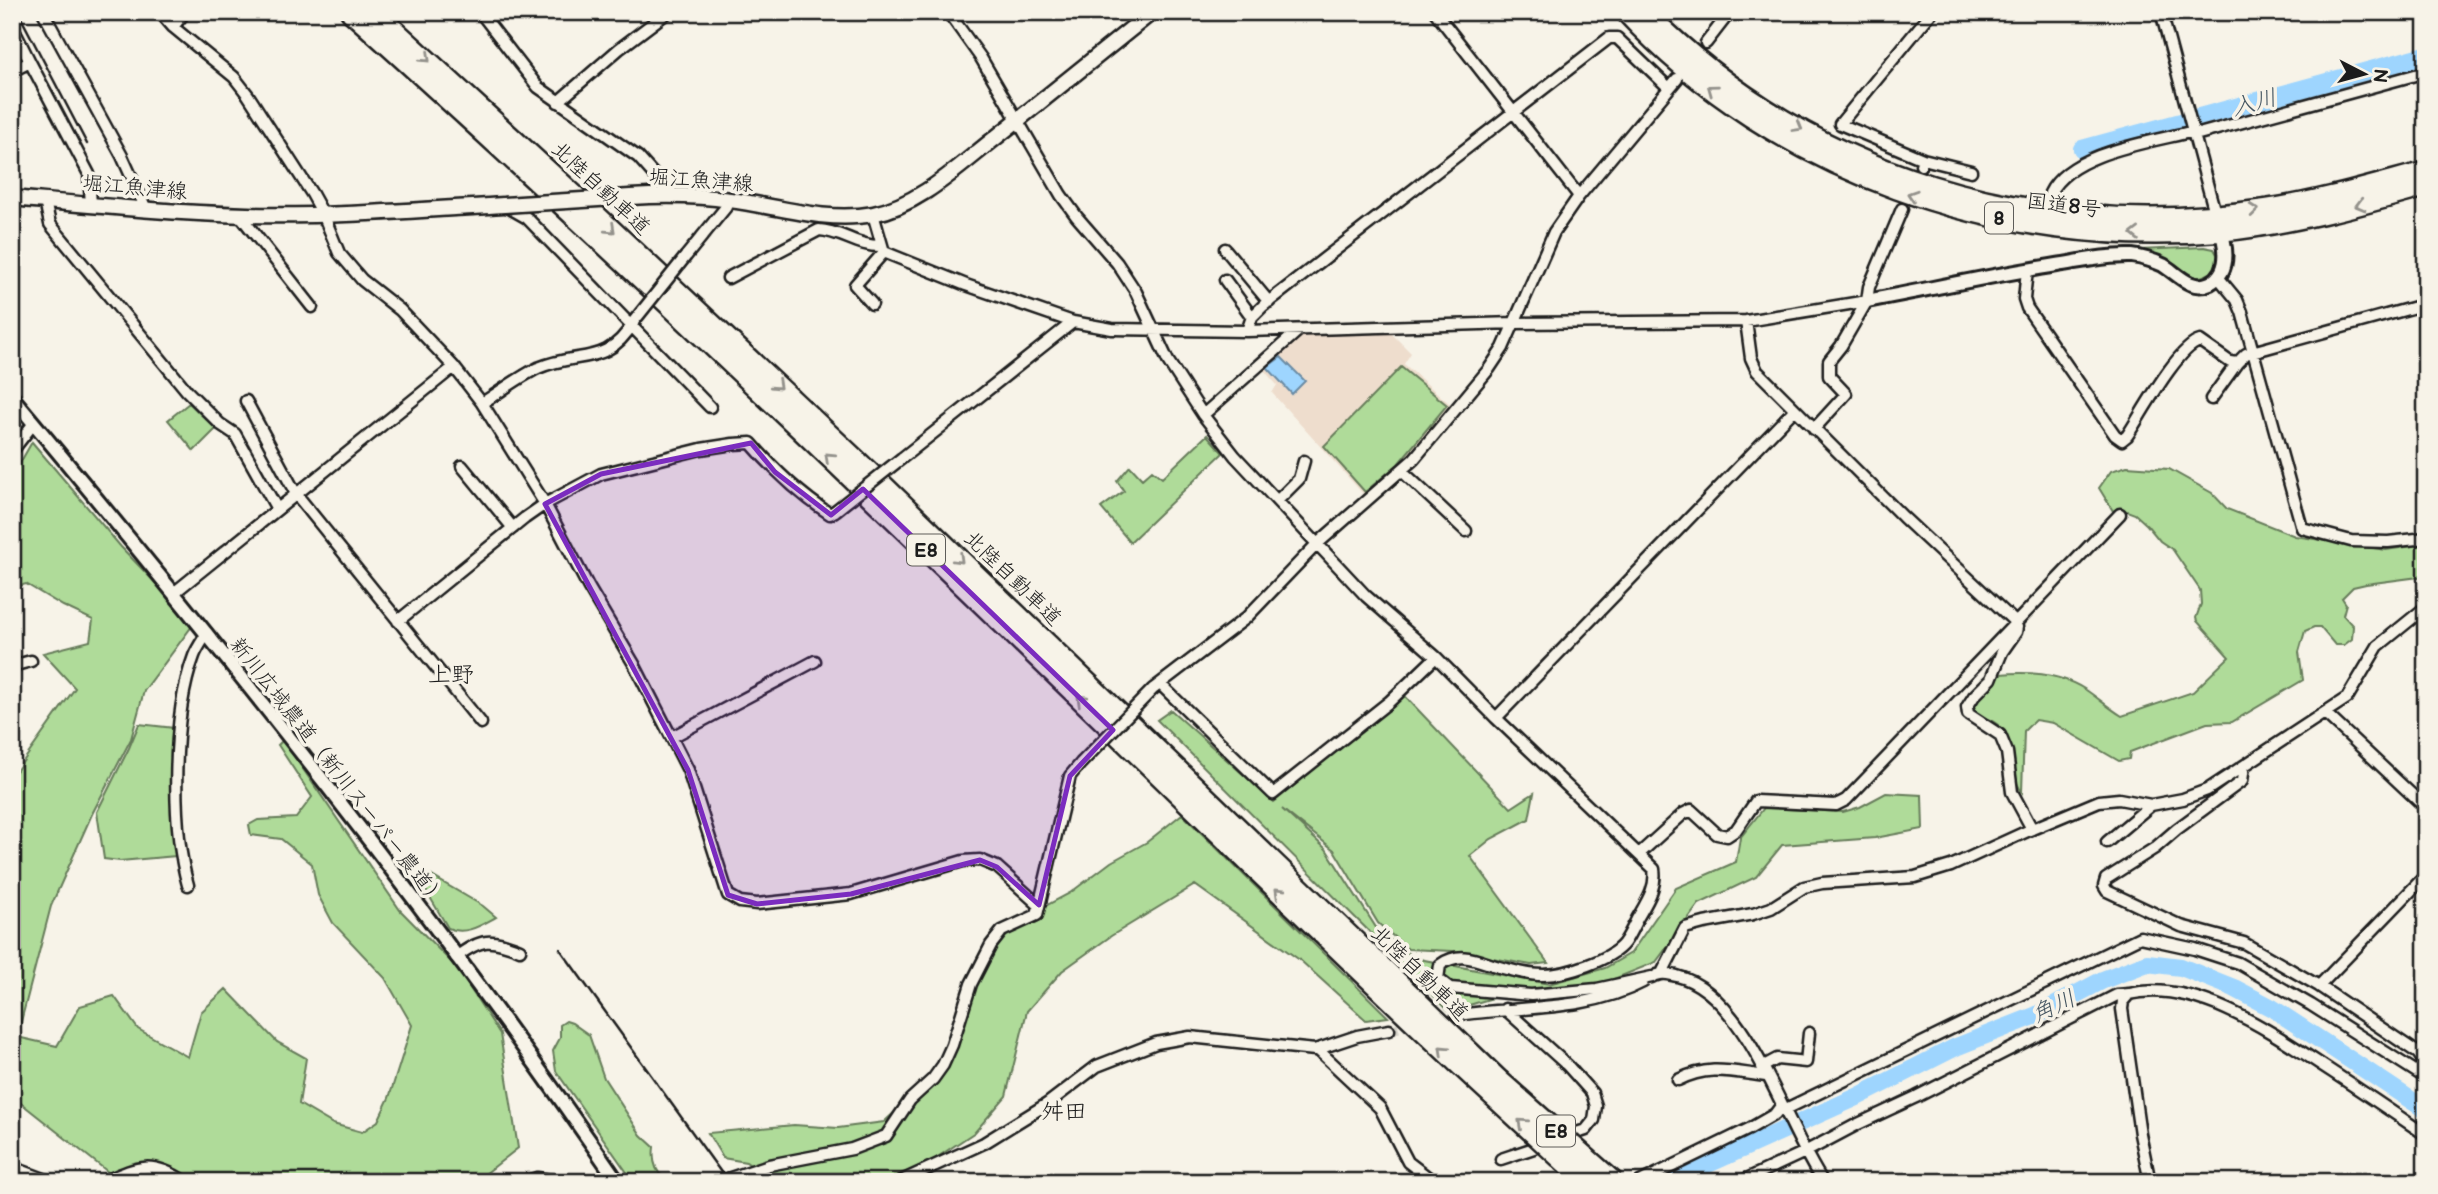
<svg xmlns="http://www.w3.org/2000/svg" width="2438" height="1194" font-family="'Balsamiq Sans','Klee One',sans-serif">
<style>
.built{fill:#eeddcd}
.green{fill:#afdb99;stroke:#667c5a;stroke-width:2}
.water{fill:#9ed5fe;stroke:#6a8ba4;stroke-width:2}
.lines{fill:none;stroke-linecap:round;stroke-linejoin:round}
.river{stroke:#9ed5fe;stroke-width:18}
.minor-tunnel{stroke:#d6d3c9;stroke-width:10;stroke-dasharray:10 5;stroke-linecap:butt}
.minor-casing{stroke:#1c1c1c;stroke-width:15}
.tertiary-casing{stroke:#1c1c1c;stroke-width:18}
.secondary-casing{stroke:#1c1c1c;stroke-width:19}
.trunk-casing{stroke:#1c1c1c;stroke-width:23}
.motorway-casing{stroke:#1c1c1c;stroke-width:24}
.minor{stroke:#f7f3e8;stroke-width:10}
.tertiary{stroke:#f7f3e8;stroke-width:12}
.secondary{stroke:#f7f3e8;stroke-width:14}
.trunk{stroke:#f7f3e8;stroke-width:18}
.motorway{stroke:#f7f3e8;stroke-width:19}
.rail{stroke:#1c1c1c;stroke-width:2.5}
.minor-bridge-casing{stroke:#1c1c1c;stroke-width:15;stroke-linecap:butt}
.secondary-bridge-casing{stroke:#1c1c1c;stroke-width:19;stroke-linecap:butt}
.motorway-bridge-casing{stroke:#1c1c1c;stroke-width:24;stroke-linecap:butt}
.minor-bridge{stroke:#f7f3e8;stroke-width:10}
.secondary-bridge{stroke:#f7f3e8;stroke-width:14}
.motorway-bridge{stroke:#f7f3e8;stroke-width:19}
.oneway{stroke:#94928c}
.marked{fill:#7b2cbf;fill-opacity:0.2;stroke:#7b2cbf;stroke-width:5;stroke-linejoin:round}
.labels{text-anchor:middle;stroke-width:7;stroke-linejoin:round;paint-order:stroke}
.shield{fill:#f7f3e8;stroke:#5e5c59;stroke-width:2}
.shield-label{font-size:19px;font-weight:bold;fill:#1c1c1c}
.street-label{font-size:21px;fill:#1c1c1c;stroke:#f7f3e8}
.water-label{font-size:23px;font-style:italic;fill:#435460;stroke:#f7f3e8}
.neighbourhood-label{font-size:23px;fill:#1c1c1c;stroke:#f7f3e8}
</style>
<rect width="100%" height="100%" fill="#f7f3e8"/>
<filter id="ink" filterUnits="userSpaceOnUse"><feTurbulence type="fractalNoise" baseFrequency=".0143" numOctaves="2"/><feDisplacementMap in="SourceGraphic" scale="14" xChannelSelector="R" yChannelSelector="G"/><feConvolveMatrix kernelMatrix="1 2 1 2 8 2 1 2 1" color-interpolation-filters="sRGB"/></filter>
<g filter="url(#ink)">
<path class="built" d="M1388,330L1411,353L1404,364L1450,404L1400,466L1365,496L1272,393L1277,385L1262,368L1298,336Z"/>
<path class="green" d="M2204,247L2214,249L2218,256L2216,269C2190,288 2189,270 2167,259C2158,255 2149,253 2140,250Z
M1401,367L1447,405L1398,464L1365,492L1324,446Z
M189,403L216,429L194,451L168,420Z
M1207,435L1223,453L1130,542L1101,508L1124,491L1117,481L1130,466L1142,479L1152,470L1162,478Z
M32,442L121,547L165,593L192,626L144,691L131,739L92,814L51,906L17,1037L57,1046L80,1006L114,996L138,1029L188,1057L201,1012L226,989L277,1042L306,1058L299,1104L333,1124L362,1132L378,1121L389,1098L412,1025L385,978L333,923L318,895L312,864L281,839L251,835L249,825L258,820L296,818L312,797L278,745L283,740L400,910L456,967L500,1034L518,1148L475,1182H124L113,1176L12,1096V777L75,688L43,653L90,641L93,620L63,606L26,584L12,588V477Z
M2127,466L2169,469L2212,493L2227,509L2295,536L2386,550L2426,544V576L2366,584L2353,587L2342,598L2346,604L2343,615L2353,626L2352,639L2344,645H2335L2320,627H2314L2305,631L2299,652L2303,680L2232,722L2207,723L2130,752L2129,759L2119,761L2053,723L2035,720L2024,731L2022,792C2005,769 2018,736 1994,722C1988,718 1978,717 1972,715V707L2000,674C2030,671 2060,673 2086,690C2098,698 2109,708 2122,716L2193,692L2229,657L2197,621L2196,618L2201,604L2200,590L2173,550L2160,541L2147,525L2135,514L2119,508L2113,511L2099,488L2111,471Z
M1404,695L1511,808L1534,793L1529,819L1491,839L1470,856L1548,963L1531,965L1453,951L1408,949L1378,923L1334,850L1282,809L1326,849L1377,929L1414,958L1549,984L1605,968L1631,953L1676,888L1736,862L1740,838L1764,808L1843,812L1860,807L1886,793L1922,795L1923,829L1875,838L1782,845L1756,877L1699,904L1656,962L1604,983L1496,997L1449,1011L1157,720L1171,710L1274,802Z
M139,724L174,728L176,856L120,861L104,859L97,812L129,748Z
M1182,814L1388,1017L1366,1020L1301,961L1195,885L1111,936L1062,971L1027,1011L1006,1096L975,1132L900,1182H781L765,1176L746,1162L723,1158L708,1133L794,1125L838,1128L884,1122L925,1084L963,1024L977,975L1000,930L1070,893L1111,862L1147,842Z
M409,873L430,875L483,906L496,917C481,925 465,936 448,928L427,892Z
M566,1021L572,1023L589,1035L604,1078L641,1135L654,1147C652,1162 656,1177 672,1182L633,1181L556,1071L553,1051L560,1038V1025Z"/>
<path class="water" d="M1281,357L1305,381L1292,394L1267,367Z"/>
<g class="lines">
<path class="river" d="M2082,149L2426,55
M1668,1182L1857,1097L1956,1047L2037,1015L2103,980L2147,963L2181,967L2234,988L2272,1008L2426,1110"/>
<path class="minor-tunnel" d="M1389,1030L1415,1024"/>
<g class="minor-casing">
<path id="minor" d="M43,12L122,156L146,209
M160,12L173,27L234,77L248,95L312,194L323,214L339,253L362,280L400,310L454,367L482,403L545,504L589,588L634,664L688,770L728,895L740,902L757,904L851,894L963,861L980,860L997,867L1039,905
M480,12L538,87L638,157L663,185L669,195
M948,12L981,58L1061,195L1077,217L1117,263L1136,292L1168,361L1203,415L1235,456L1366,596L1436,657L1496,718L1654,869C1657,888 1646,903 1637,919C1633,927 1629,936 1624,943C1611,960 1565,975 1544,975C1533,975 1518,972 1507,969C1482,964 1464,948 1440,965L1438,979L1450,988L1531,995L1597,989L1652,977
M1435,12L1579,196
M2161,12L2215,213
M12,26L30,62
M173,27L185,12
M1706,43L1730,12
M12,71L30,62L89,174L91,205
M558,102L619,49L668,12
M2195,135L2426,72
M1923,159L1971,171
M1921,165L1923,159L1840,124L1932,12
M2050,193C2070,152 2152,142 2194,131
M45,201L50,224L187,391L220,424L235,434L277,509
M504,205L527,218L710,407
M239,214L312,307
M873,214L884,252L966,285L1073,322L1112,329L1247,331L1515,323L1746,321L1867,301
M1225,249L1269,302
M686,256L726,207L728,200
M2027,270L2024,299L2027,308L2115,435L2122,440L2127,436C2141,415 2178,346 2200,341L2230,362L2237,363L2246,354L2252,352L2426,304
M2218,277L2237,300L2242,312L2302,528L2351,541L2388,542L2426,538
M728,278L819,230C841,231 859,247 881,246
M1225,280L1252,317
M872,304L855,285L884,252
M1746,321L1751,358L1757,371L1903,517L2015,622L2017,627L2016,632L2002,652L1991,679L1974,696L1967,707L1968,714L2000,735L2007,752L2012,792L2032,829
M1247,331L1252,317L1263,306L1609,38H1617L1668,87
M2211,399L2237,363
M246,401L296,494L481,723
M482,403C500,392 519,377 538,368C580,350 606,368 634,322
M1203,415L1299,330
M1814,429L1846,394L1829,376V361L1841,346L1867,301L1869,287L1902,209
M12,451L34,423
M902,458L1073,322
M462,466L513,528
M1402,471L1466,531
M1277,501L1299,479L1304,461
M175,592L454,367
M398,621L525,518L545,504L601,474L701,449L733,444L751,443C775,471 799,494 830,514L835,511
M12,666L31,661
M1160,684L1273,794L1389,702L1436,657
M1153,689L1246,618L1317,544L1414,459L1489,369L1503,348L1554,232L1579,196L1677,79
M2326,714L2426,808
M1496,718L1794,410
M672,737L815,661
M2244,766L2242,781L2177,829L2155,848L2106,879L2104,886L2107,891L2181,926L2244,943L2319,986L2426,875
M2107,842L2151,805
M1639,854L1683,814L1691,810L1717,834L1727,836L1736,830L1756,801L1836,805L1846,800L2120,514
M188,885C171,826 172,714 194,656C197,648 203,640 207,633
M456,957C482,938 490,938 520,950
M1662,973L1685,928L1704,923L1753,914L1771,908L1804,887L1822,883L1915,877L1951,866L2032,829L2099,801L2119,799L2151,805L2183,799L2207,790L2347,698L2378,646L2426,607
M1657,975C1664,972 1670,975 1677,976C1747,993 1785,1127 1823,1182
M2319,986L2418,1053L2426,1064
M2129,994C2198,978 2277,1036 2331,1071C2363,1092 2394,1113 2426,1135
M1505,1009L1567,1065L1592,1093L1596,1106L1594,1120L1586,1130L1564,1137
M1457,1015C1519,1006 1587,1012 1643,982
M1317,1049L1380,1108L1408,1162L1434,1182
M1762,1067L1777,1059L1806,1062L1809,1033
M1678,1080C1710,1064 1732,1072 1766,1076
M1501,1159L1546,1144
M14,1182L12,1167L52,1182
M103,1182C137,1167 151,1159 185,1182
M524,1182L537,1178L566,1182
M718,1182L769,1165L852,1149L886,1136L910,1100L933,1079L943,1065L952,1045L971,984L991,945L1002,931L1037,915L1070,776L1081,763
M899,1182L984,1143L1047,1104L1097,1066L1156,1043L1190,1037L1315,1050L1357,1036L1389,1030
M1640,1182L1749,1129L1775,1114L1781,1106L1788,1108L2140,937L2195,949L2238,963L2311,1005L2426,1078
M1740,1182L1805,1152L1856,1125L1916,1097L2117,995L2129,994L2123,1001L2122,1009L2140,1134L2150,1182"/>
</g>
<g class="tertiary-casing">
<path id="tertiary" d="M1867,301C1930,289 1993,275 2057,265C2082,261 2107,255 2132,256C2141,257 2155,261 2163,265C2178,274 2191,292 2210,283C2232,271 2226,244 2219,225
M12,397C224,651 431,909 618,1182"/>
</g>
<g class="secondary-casing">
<path id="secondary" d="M630,197C663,195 697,195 730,200C776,206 827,223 873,214C919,205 958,167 994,139C1047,97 1099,54 1152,12
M12,198C90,205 169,213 247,215C333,217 419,210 504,205"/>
</g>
<g class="trunk-casing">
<path id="trunk" d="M1625,12C1775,174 2002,250 2219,232C2289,225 2359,206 2426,187
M1646,12C1812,178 2035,242 2266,209C2320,201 2373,185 2426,171"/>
</g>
<g class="motorway-casing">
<path id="motorway" d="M351,12C618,252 876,501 1134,751C1253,866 1371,984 1493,1096
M375,12L595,214L883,485L1499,1080"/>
</g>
<use href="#minor" class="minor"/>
<use href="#tertiary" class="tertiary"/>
<use href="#secondary" class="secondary"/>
<use href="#trunk" class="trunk"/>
<use href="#motorway" class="motorway"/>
<path class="rail" d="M18,12L87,144
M560,949L728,1182"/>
<g class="minor-bridge-casing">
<path id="minor-bridge" d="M634,321L686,256
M835,511L902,458
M1081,763L1153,689"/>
</g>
<g class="secondary-bridge-casing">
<path id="secondary-bridge" d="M504,205L630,197"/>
</g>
<g class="motorway-bridge-casing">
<path id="motorway-bridge" d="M1499,1080L1614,1182
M1493,1096L1586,1182"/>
</g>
<use href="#minor-bridge" class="minor-bridge"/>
<use href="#secondary-bridge" class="secondary-bridge"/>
<use href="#motorway-bridge" class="motorway-bridge"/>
</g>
<defs><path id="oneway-chevron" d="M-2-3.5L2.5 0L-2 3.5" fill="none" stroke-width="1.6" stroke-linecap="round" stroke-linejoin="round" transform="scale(1.75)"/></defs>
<g class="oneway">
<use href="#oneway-chevron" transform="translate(426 58) rotate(43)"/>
<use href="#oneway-chevron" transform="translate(1712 89) rotate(-144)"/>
<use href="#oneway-chevron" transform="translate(1798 127) rotate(30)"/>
<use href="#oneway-chevron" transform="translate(1912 195) rotate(-162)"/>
<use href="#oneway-chevron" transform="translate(2360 205) rotate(165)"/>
<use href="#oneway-chevron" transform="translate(2254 210) rotate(-6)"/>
<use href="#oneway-chevron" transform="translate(611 229) rotate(43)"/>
<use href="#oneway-chevron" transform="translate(2135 234) rotate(-179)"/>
<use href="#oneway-chevron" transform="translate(777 385) rotate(43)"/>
<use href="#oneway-chevron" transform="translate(829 457) rotate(-137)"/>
<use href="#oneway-chevron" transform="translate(959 559) rotate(44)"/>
<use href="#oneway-chevron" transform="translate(1081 699) rotate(-136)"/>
<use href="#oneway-chevron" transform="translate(1279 892) rotate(-136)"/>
<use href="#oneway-chevron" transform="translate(1443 1050) rotate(-137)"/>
<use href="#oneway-chevron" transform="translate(1522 1123) rotate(-138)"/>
</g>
</g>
<path class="marked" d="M751,443L775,472L831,515L863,489L1113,730L1070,776L1039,905L997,867L980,860L851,894L757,904L728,895L688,770L545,504L601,474Z"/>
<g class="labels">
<g class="shield">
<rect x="1985" y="202.5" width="28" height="31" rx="5"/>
<rect x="907" y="534.5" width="38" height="31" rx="5"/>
<rect x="1537" y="1115.5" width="38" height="31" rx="5"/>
</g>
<g class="shield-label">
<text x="1999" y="225">8</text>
<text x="926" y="557">E8</text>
<text x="1556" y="1138">E8</text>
</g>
<g class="street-label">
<text transform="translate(701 180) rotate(4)" y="7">堀江魚津線</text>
<text transform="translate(135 187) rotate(5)" y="7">堀江魚津線</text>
<text transform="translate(601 188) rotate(43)" y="7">北陸自動車道</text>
<text transform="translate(2064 205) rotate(7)" y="7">国道8号</text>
<text transform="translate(1013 578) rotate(44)" y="7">北陸自動車道</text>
<text transform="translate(338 772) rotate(52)" y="7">新川広域農道（新川スーパー農道）</text>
<text transform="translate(1420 973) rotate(44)" y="7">北陸自動車道</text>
</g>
<g class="water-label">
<text transform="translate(2254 102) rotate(-15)" y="8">入川</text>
<text transform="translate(2053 1006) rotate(-25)" y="8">角川</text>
</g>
<g class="neighbourhood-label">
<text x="451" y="682">上野</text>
<text x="1064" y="1119">舛田</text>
</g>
</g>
<rect width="2438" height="1194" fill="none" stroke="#f7f3e8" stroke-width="42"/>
<rect x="21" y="21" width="2396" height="1152" fill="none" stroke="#1c1c1c" stroke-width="2.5" filter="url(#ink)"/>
<g transform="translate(2364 74) rotate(96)" stroke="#f7f3e8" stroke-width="5" paint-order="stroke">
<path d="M0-5L12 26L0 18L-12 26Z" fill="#1c1c1c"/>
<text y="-10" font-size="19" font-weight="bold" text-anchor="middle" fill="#1c1c1c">N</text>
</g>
</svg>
